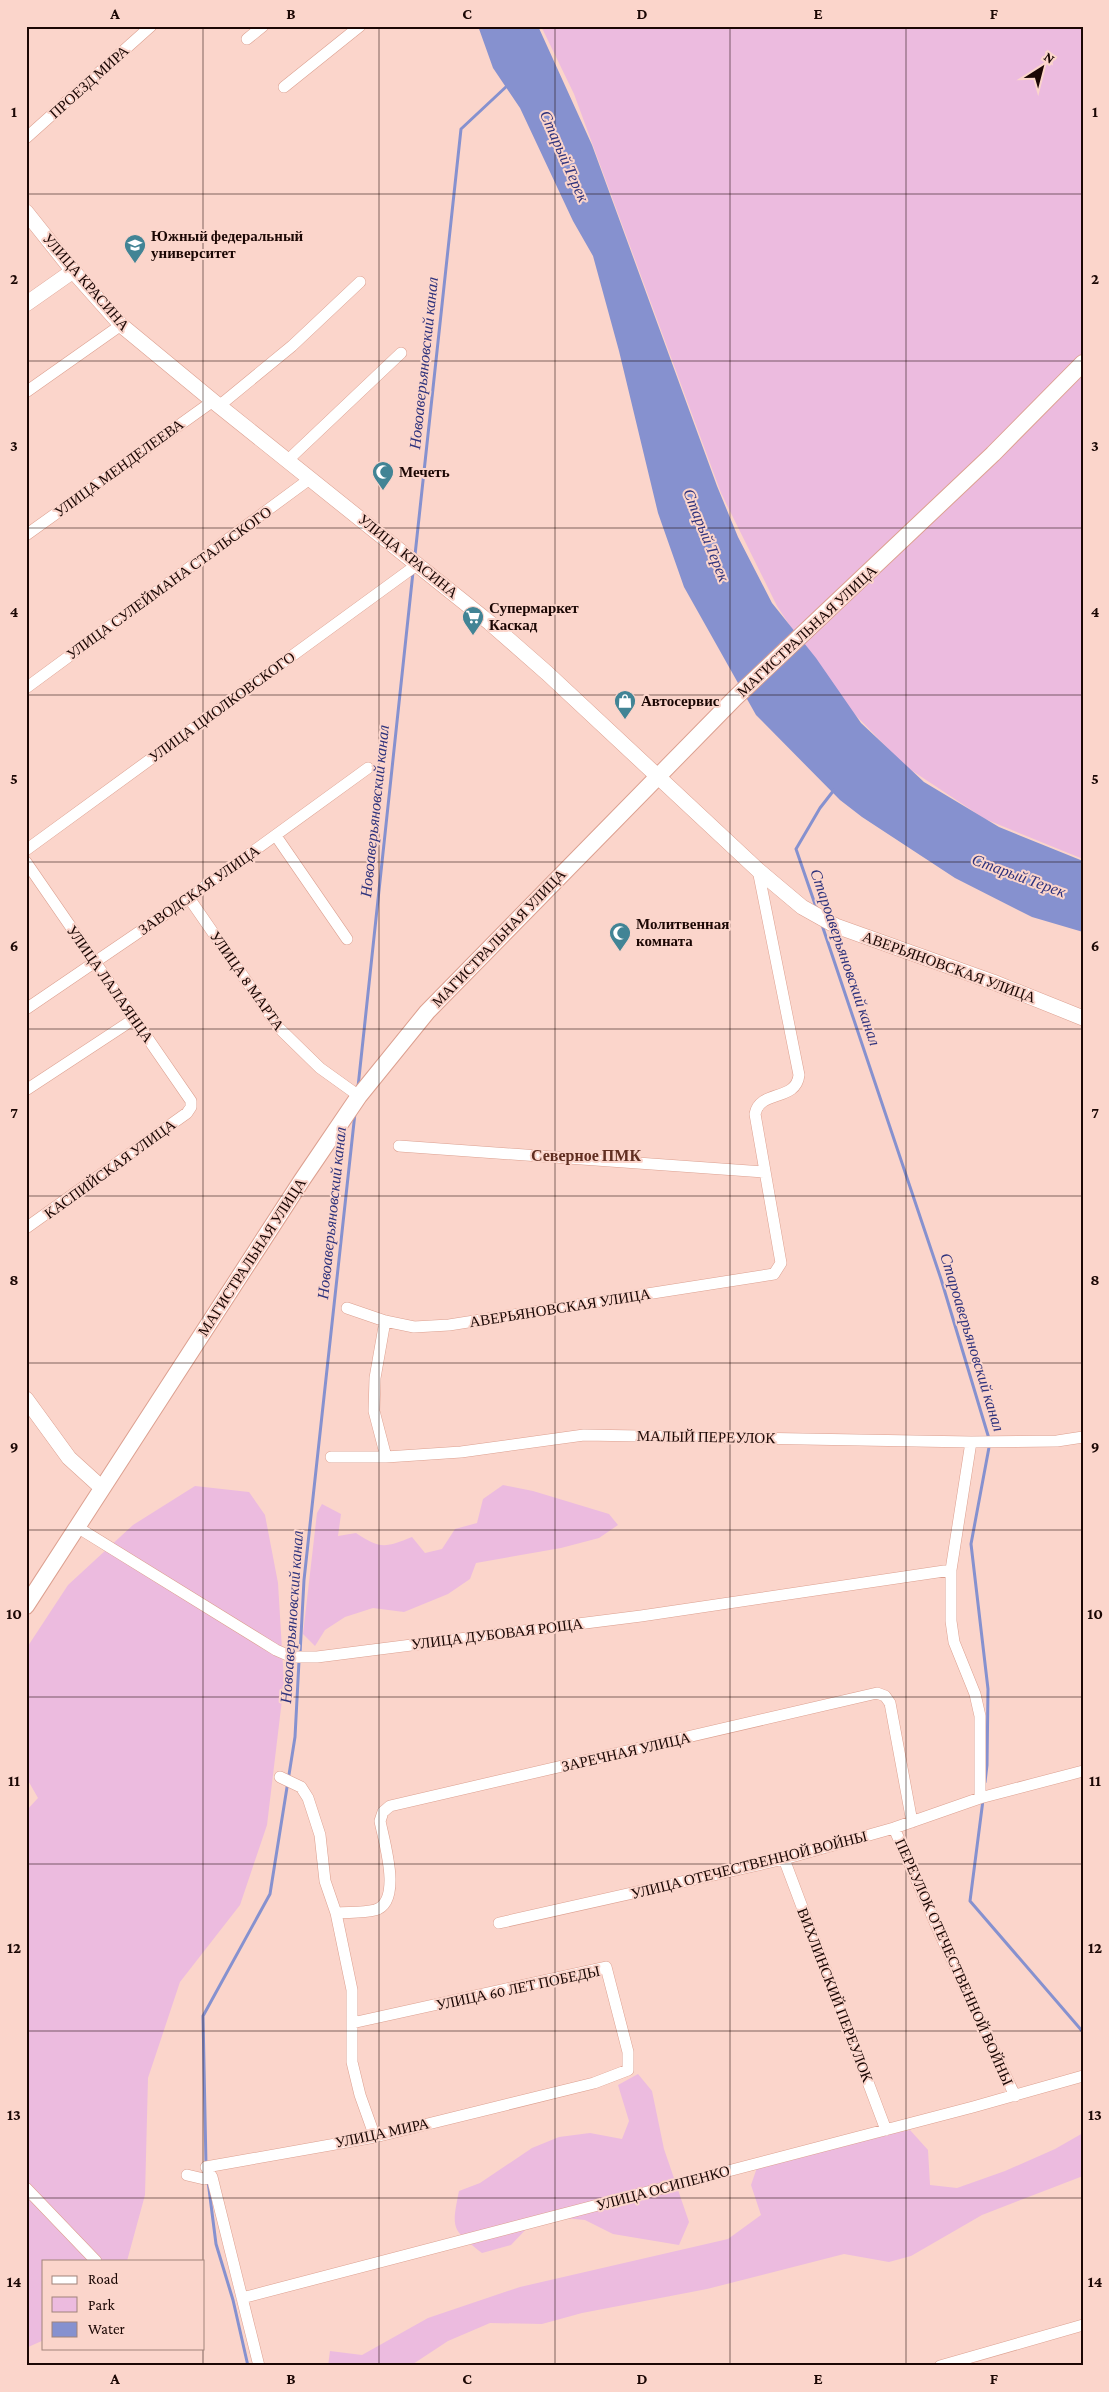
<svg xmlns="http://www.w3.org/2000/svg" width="1109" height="2392" font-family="'Crimson Pro',serif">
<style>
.green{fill:#ecbbdf}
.water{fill:#8691cf}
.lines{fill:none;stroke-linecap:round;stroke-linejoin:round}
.stream{stroke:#8691cf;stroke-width:3}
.minor-casing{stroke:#dca090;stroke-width:12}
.tertiary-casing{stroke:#dca090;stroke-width:16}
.secondary-casing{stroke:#dca090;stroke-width:18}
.minor{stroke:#fff;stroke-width:11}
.tertiary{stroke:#fff;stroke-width:15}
.secondary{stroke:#fff;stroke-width:16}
.grid{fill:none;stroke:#1b0704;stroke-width:1;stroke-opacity:0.55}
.labels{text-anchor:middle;stroke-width:4;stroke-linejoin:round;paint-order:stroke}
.street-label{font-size:15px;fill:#1b0704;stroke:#fbd5cb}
.poi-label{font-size:15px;font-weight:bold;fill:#1b0704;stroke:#fbd5cb;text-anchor:start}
.water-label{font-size:16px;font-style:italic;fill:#2e327c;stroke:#fbd5cb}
.neighbourhood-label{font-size:16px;font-weight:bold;fill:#602e21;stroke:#fbd5cb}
.neatline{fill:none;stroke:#1b0704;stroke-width:2}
.grid-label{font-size:16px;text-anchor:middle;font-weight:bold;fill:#1b0704}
</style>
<rect width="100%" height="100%" fill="#fbd5cb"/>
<path class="green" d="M541,26H1083V859L985,819L905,766L835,694L777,606L721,493L574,94Z
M503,1485L533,1491L609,1514L618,1525L599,1538L561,1548L476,1563L470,1579L448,1594L404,1612L373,1608L345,1617L325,1630L315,1646L303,1634L317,1513L322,1504L341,1514L338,1536L356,1533C380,1549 385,1548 412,1537L425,1553L442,1549L455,1529L477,1523L483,1499Z
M195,1486L249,1492L265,1515L278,1583L284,1683L267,1825L240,1905L180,1982L148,2078L145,2195L127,2261H44V2340L26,2348V1811L38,1798L26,1777V1649L68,1585L133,1525Z
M638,2074L652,2091L664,2149L689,2222L679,2245L613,2234L585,2220L554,2217L530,2225L511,2245L482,2253C452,2229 451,2230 459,2191L480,2183L532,2148L559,2137L590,2133L622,2139L629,2121L618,2085Z
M910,2130L928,2150L930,2185L957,2188L1005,2171L1055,2149L1083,2133V2176L982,2215L911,2256L889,2262L844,2254L707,2289L582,2313L542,2324L490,2323L448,2341L410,2366H328L330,2351L362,2355L428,2318L520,2287L728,2239L761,2215L751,2185L760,2159Z"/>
<path class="water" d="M478,26H538L592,145L717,486L738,537L772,603L816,658L861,723L924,782L999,827L1083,861V932L1032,917L955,878L862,817L840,800L756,715L684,587L658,513L619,351L593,256L573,221L520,108L493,68Z"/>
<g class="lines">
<path class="stream" d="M415,555L461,129L508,85
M817,910L796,849L820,808L834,790
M822,925L941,1279L990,1442L971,1544L988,1689L987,1765L985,1782
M358,1087L413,572
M300,1654L304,1580L355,1113
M983,1800L970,1901L1083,2032
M206,2165L203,2016L270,1894L295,1737L299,1661
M208,2181L216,2244L233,2300L248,2366"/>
<g class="minor-casing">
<path id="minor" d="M247,39L263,26
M284,87L360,26
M26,138L151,26
M26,392L121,325
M219,406L292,346L360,282
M288,460L401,353
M26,535L213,401
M26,688L311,478
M276,836L347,939
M26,850L418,564
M26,862L191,1101V1107L187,1113L26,1228
M189,898L279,1028L320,1068L359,1096
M26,1009L189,898L368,768
M26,1090L134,1019
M399,1146L764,1172
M347,1308L385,1321L414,1327L449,1325L774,1274L781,1263L755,1114C760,1089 796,1102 799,1075L758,870
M385,1321L375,1378L374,1411L386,1457
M971,1442L951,1570V1621L954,1642L975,1694L980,1716V1798
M331,1457H386L461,1452L584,1435L971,1442L1057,1441L1083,1437
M77,1527L276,1650L292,1657H317L641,1616L951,1570
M280,1777L301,1787L308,1798L320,1835L325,1881L336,1913L352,1990V2062L360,2095L375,2137
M894,1828L941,1936L1015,2096
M784,1859L886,2130
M336,1913C349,1912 363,1913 375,1910C403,1902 384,1842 380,1821L383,1812L390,1806L877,1693L885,1696L890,1703L912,1822
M499,1923L784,1859L894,1828L980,1798L1083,1771
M187,2175L204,2179L212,2177L206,2167L375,2137L594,2083L628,2070V2052L606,1967L352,2023
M212,2177L259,2366
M26,2188L96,2261
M242,2298L973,2107L1083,2076
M940,2366L1083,2325"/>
</g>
<g class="tertiary-casing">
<path id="tertiary" d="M26,212L73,271L121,325L213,401L490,623L547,673L758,870L802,907L836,926L993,982L1083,1018
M26,304L73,271
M26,1399L69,1458L102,1488"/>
</g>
<g class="secondary-casing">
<path id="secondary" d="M26,1606L302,1180L359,1096L427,1012L735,698L993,454L1083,363"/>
</g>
<use href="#minor" class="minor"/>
<use href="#tertiary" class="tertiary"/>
<use href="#secondary" class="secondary"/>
</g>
<path class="grid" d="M203,26V2261M379,26V2366M555,26V2366M730,26V2366M906,26V2366M26,194H1083M26,361H1083M26,528H1083M26,695H1083M26,862H1083M26,1029H1083M26,1196H1083M26,1363H1083M26,1530H1083M26,1697H1083M26,1864H1083M26,2031H1083M26,2198H1083M203,2348V2366"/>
<defs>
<g id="university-pin" transform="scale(1.125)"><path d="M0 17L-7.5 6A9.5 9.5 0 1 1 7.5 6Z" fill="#428495" stroke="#fbd5cb"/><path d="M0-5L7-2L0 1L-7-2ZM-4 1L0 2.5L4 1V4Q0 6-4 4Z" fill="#fff"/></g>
<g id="mosque-pin" transform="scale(1.125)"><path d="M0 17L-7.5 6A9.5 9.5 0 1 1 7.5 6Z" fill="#428495" stroke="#fbd5cb"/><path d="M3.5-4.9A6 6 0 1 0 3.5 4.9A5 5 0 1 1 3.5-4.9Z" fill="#fff"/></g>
<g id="supermarket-pin" transform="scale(1.125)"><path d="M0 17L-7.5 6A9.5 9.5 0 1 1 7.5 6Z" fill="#428495" stroke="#fbd5cb"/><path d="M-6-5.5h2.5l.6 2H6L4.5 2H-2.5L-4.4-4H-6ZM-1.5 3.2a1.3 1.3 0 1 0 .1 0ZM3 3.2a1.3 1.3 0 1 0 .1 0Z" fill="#fff"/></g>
<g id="shop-pin" transform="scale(1.125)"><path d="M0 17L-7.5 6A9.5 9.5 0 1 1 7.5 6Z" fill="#428495" stroke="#fbd5cb"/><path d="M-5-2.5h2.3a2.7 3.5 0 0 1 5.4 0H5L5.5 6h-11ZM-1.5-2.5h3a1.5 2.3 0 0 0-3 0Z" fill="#fff"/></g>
</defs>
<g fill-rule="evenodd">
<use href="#university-pin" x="135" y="245"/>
<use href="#mosque-pin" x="383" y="472"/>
<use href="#supermarket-pin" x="473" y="617"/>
<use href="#shop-pin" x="625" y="701"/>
<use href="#mosque-pin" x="620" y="933"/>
</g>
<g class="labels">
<g class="street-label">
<text transform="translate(89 82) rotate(-42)" y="5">ПРОЕЗД МИРА</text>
<text transform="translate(86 282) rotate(49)" y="5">УЛИЦА КРАСИНА</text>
<text transform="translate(119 468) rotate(-36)" y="5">УЛИЦА МЕНДЕЛЕЕВА</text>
<text transform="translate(408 556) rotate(39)" y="5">УЛИЦА КРАСИНА</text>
<text transform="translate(169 583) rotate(-36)" y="5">УЛИЦА СУЛЕЙМАНА СТАЛЬСКОГО</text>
<text transform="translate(807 631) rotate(-43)" y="5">МАГИСТРАЛЬНАЯ УЛИЦА</text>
<text transform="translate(222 707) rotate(-36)" y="5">УЛИЦА ЦИОЛКОВСКОГО</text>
<text transform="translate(199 890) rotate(-35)" y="5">ЗАВОДСКАЯ УЛИЦА</text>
<text transform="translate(499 938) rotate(-46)" y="5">МАГИСТРАЛЬНАЯ УЛИЦА</text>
<text transform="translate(949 967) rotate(20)" y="5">АВЕРЬЯНОВСКАЯ УЛИЦА</text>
<text transform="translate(247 981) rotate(55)" y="5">УЛИЦА 8 МАРТА</text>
<text transform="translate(110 984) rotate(55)" y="5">УЛИЦА ЛАЛАЯНЦА</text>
<text transform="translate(110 1169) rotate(-36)" y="5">КАСПИЙСКАЯ УЛИЦА</text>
<text transform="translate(252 1257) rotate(-57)" y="5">МАГИСТРАЛЬНАЯ УЛИЦА</text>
<text transform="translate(560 1308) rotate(-9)" y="5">АВЕРЬЯНОВСКАЯ УЛИЦА</text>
<text transform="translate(706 1437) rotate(1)" y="5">МАЛЫЙ ПЕРЕУЛОК</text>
<text transform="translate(497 1634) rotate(-7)" y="5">УЛИЦА ДУБОВАЯ РОЩА</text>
<text transform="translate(626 1752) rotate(-13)" y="5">ЗАРЕЧНАЯ УЛИЦА</text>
<text transform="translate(749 1865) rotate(-14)" y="5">УЛИЦА ОТЕЧЕСТВЕННОЙ ВОЙНЫ</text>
<text transform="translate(954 1962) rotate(66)" y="5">ПЕРЕУЛОК ОТЕЧЕСТВЕННОЙ ВОЙНЫ</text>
<text transform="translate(518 1988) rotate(-12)" y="5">УЛИЦА 60 ЛЕТ ПОБЕДЫ</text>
<text transform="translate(835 1995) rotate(69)" y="5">ВИХЛИНСКИЙ ПЕРЕУЛОК</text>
<text transform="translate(382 2133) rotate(-12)" y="5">УЛИЦА МИРА</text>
<text transform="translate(663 2188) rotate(-15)" y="5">УЛИЦА ОСИПЕНКО</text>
</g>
<g class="poi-label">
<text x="151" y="241">Южный федеральный<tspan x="151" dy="17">университет</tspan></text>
<text x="399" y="477">Мечеть</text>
<text x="489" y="613">Супермаркет<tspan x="489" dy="17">Каскад</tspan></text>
<text x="641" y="706">Автосервис</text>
<text x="636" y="929">Молитвенная<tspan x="636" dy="17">комната</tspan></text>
</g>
<g class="water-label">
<text transform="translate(565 156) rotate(66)" y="6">Старый Терек</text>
<text transform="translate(423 363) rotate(-84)" y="6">Новоаверьяновский канал</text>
<text transform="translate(707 535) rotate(68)" y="6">Старый Терек</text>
<text transform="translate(374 811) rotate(-84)" y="6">Новоаверьяновский канал</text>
<text transform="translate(1019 875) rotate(20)" y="6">Старый Терек</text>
<text transform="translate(846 957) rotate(71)" y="6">Староаверьяновский канал</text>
<text transform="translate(331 1213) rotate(-84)" y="6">Новоаверьяновский канал</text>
<text transform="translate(973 1342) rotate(73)" y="6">Староаверьяновский канал</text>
<text transform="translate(291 1617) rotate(-86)" y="6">Новоаверьяновский канал</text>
</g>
<g class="neighbourhood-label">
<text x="586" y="1161">Северное ПМК</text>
</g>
</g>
<rect width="1109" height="2392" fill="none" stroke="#fbd5cb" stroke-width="55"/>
<rect x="42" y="2260" width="162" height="90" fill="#fbd5cb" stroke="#a1837b"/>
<rect x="52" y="2276" width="25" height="8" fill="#ffffff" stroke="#a1837b"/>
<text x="88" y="2284" font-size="15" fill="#1b0704">Road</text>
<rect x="52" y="2297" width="25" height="15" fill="#ecbbdf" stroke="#a1837b"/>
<text x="88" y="2310" font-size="15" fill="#1b0704">Park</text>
<rect x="52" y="2322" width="25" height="15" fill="#8691cf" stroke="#a1837b"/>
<text x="88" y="2334" font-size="15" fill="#1b0704">Water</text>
<g transform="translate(1042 68) rotate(36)" stroke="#fbd5cb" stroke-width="4" paint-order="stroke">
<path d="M0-4L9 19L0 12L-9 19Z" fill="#1b0704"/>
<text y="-8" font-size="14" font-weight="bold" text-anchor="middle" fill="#1b0704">N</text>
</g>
<rect x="28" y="28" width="1054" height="2336" class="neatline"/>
<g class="grid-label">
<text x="115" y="19">A</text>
<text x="291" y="19">B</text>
<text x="467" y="19">C</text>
<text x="642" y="19">D</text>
<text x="818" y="19">E</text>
<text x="994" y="19">F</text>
<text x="14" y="117">1</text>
<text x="1095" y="117">1</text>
<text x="14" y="284">2</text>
<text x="1095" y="284">2</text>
<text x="14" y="451">3</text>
<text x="1095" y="451">3</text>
<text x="14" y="617">4</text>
<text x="1095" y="617">4</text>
<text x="14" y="784">5</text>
<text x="1095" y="784">5</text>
<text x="14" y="951">6</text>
<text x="1095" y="951">6</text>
<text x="14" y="1118">7</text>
<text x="1095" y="1118">7</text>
<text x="14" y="1285">8</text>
<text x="1095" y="1285">8</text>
<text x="14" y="1452">9</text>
<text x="1095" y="1452">9</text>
<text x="14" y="1619">10</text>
<text x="1095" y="1619">10</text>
<text x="14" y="1786">11</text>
<text x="1095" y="1786">11</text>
<text x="14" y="1953">12</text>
<text x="1095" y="1953">12</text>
<text x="14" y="2120">13</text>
<text x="1095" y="2120">13</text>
<text x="14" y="2287">14</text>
<text x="1095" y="2287">14</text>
<text x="115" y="2384">A</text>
<text x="291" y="2384">B</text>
<text x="467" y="2384">C</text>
<text x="642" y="2384">D</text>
<text x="818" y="2384">E</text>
<text x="994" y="2384">F</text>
</g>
</svg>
